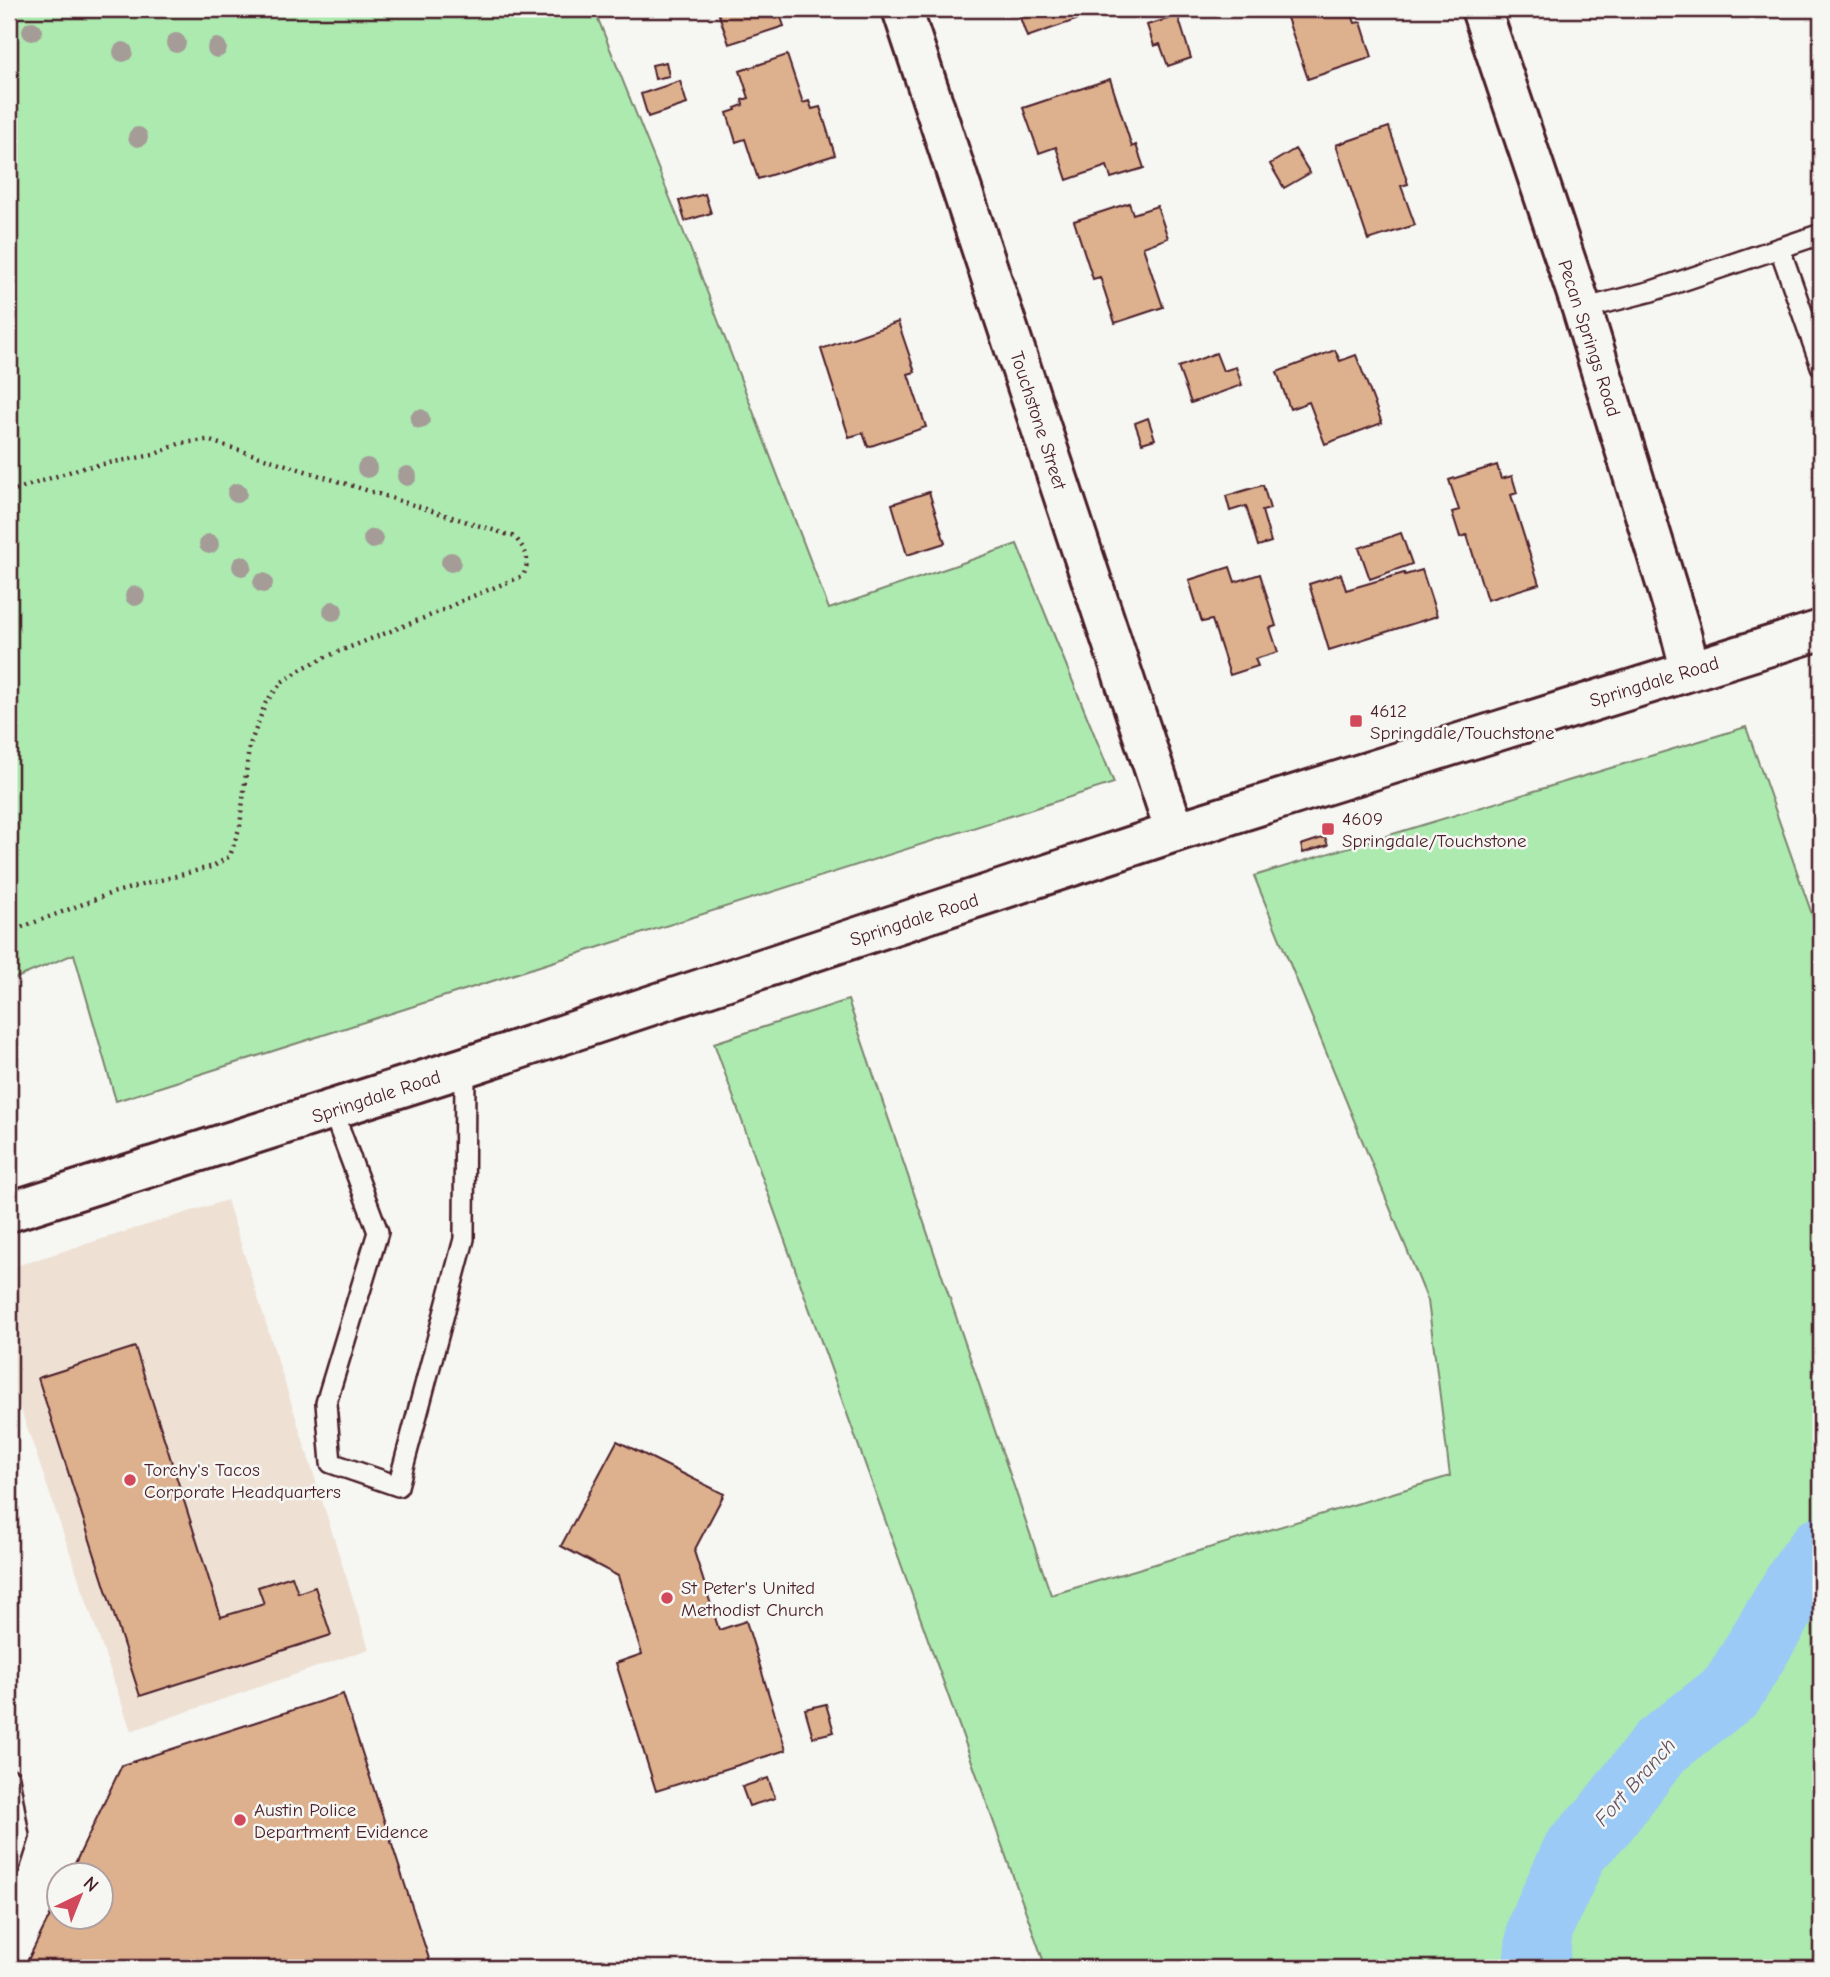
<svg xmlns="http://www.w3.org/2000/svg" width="1830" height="1977" font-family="'Comic Neue',sans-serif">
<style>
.built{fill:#eee1d4}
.green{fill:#aceab0;stroke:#7b846e;stroke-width:2}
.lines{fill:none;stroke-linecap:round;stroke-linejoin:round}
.river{stroke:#9bcaf6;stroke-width:66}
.building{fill:#ddb08e;stroke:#4a1f2b;stroke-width:2}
.service-casing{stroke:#4a1f2b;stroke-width:24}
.minor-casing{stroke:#4a1f2b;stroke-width:44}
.secondary-casing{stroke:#4a1f2b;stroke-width:44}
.path{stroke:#4a1f2b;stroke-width:4.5;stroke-dasharray:2 5;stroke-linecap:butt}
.service{stroke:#f6f6f2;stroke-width:19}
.minor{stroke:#f6f6f2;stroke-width:38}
.secondary{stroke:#f6f6f2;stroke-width:38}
.tree{fill:#a59c97}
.poi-dot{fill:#d1495b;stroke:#f6f6f2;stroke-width:2.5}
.labels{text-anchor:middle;stroke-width:5;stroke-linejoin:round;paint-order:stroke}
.street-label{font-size:19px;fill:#4a1f2b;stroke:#f6f6f2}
.poi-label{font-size:19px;fill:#4a1f2b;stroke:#f6f6f2;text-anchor:start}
.water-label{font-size:21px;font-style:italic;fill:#625268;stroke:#f6f6f2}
</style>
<rect width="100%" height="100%" fill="#f6f6f2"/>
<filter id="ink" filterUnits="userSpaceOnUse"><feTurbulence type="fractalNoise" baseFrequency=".0143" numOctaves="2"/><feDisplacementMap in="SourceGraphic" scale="14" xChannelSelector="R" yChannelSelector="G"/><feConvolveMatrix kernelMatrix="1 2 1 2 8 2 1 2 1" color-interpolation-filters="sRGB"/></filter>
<g filter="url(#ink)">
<path class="built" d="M227,1200L369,1649L131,1731L9,1375V1268Z"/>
<path class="green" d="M9,9H594L696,263L829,609L1017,544L1114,783L116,1101L74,954L9,981Z
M1746,727L1821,940V1968H1046L714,1043L848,1000L1051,1595L1450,1476L1428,1301L1254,876Z"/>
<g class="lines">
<path class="river" d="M1536,1968L1540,1927L1575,1851L1605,1819L1660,1747L1732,1691L1804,1571L1821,1549"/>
</g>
<path class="building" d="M717,9H778L784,26L729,44Z
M1017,9H1075L1079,19L1027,37Z
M1284,9H1331V11L1338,9H1350L1355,23L1361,22L1372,57L1308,79Z
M1178,16L1191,58L1168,66L1160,44L1154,46L1147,25Z
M787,55L803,103L809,101L812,109L820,107L835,155L758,179L745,139L736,142L727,113L736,110L735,108L743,105L742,100L749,98L740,71Z
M666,62L669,76L655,79L652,65Z
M1110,79L1132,147L1136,145L1144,168L1111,178L1107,166L1067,180L1056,147L1039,153L1023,108Z
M680,81L687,104L648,117L641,94Z
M1389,127L1408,184L1401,186L1415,225L1368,240L1336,145Z
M1295,149L1310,173L1284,188L1270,164Z
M705,194L711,213L685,221L679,201Z
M1129,203L1133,214L1157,206L1168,238L1143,247L1163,307L1115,323L1100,277L1093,279L1074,221Z
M898,322L915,372L908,374L926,427L868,447L863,433L849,437L821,349Z
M1335,350L1340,361L1356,355L1382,423L1325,444L1309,402L1290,409L1277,372Z
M1216,353L1223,371L1236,367L1242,385L1191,403L1178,367Z
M1148,418L1155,439L1142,443L1135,423Z
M1497,465L1501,479L1512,476L1517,493L1511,495L1539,584L1487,600L1467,535L1460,537L1452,512L1459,510L1449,480Z
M1263,485L1270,509L1262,511L1271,542L1258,546L1246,506L1230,511L1226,496Z
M929,492L945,543L907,555L892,504Z
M1401,533L1412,564L1370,579L1359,548Z
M1230,567L1235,582L1260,574L1276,626L1270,628L1278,652L1255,659L1258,666L1230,675L1212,620L1202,622L1189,580Z
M1422,570L1437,616L1329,650L1309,584L1341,574L1346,590L1404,573L1405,575Z
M1325,837L1328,845L1303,853L1301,845Z
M135,1347L221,1617L264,1604L258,1587L292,1576L298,1593L315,1587L331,1635L140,1696L38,1378Z
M617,1441L724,1494L694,1551L719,1630L746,1621L786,1750L656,1791L616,1663L642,1654L618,1576L561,1546Z
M343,1694L432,1968H24L60,1895V1918H102V1876H69L122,1765Z
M826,1704L834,1732L813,1737L805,1709Z
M768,1778L775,1798L749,1806L742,1787Z"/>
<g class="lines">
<g class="service-casing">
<path id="service" d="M1780,249L1821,366
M1582,309L1652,291L1821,234
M332,1109L378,1232L326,1403L331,1463L398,1486L464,1239L465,1067
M9,1778L19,1836L9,1867"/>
</g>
<g class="minor-casing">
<path id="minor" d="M902,9L1175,832
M1481,9L1582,309L1679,626L1690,669"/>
</g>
<g class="secondary-casing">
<path id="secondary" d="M9,1212L465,1067L1175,832L1821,630"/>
</g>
<path class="path" d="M9,492L81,468L153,455L181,443L207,440L515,537C526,551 531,558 523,576L468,598L434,614L330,655L305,667L282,682L266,702L249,747L240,826L230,856L214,866L112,893L9,932"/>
<use href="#service" class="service"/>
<use href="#minor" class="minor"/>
<use href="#secondary" class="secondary"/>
</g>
<g class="tree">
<circle cx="32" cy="31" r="10"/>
<circle cx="176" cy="43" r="10"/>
<circle cx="217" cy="48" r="10"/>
<circle cx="123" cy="52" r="10"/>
<circle cx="138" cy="137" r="10"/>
<circle cx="420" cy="419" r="10"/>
<circle cx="367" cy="468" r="10"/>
<circle cx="407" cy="476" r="10"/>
<circle cx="237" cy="493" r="10"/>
<circle cx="373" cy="539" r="10"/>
<circle cx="209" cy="544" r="10"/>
<circle cx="451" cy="562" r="10"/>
<circle cx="242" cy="566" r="10"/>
<circle cx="263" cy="583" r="10"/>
<circle cx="135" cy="596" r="10"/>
<circle cx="333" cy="611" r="10"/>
</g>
</g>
<g class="poi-dot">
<rect x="1349" y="714" width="14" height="14" rx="3.5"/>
<rect x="1321" y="822" width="14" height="14" rx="3.5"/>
<circle cx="130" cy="1480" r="7"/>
<circle cx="667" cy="1598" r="7"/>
<circle cx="240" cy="1820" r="7"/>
</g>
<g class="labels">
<g class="street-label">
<text transform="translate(1590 338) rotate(72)" y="7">Pecan Springs Road</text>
<text transform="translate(1039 420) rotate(72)" y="7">Touchstone Street</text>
<text transform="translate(1654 681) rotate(-17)" y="7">Springdale Road</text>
<text transform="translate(914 919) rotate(-18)" y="7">Springdale Road</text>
<text transform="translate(376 1096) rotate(-18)" y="7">Springdale Road</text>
</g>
<g class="poi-label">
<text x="1370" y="717">4612<tspan x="1370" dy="22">Springdale/Touchstone</tspan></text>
<text x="1342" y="825">4609<tspan x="1342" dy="22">Springdale/Touchstone</tspan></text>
<text x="144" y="1476">Torchy's Tacos<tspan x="144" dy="22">Corporate Headquarters</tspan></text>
<text x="681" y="1594">St Peter's United<tspan x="681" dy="22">Methodist Church</tspan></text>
<text x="254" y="1816">Austin Police<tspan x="254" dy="22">Department Evidence</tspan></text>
</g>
<g class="water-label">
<text transform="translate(1635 1782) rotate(-48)" y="7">Fort Branch</text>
</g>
</g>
<rect width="1830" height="1977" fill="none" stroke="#f6f6f2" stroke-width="35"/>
<rect x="18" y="18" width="1795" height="1942" fill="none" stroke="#4a1f2b" stroke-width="2.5" filter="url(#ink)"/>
<g transform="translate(80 1896) rotate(43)"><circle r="33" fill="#f6f6f2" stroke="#b1a0a2" stroke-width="2"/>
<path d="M0-5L12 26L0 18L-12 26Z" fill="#d1495b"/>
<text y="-10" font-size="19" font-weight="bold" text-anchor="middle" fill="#4a1f2b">N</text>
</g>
</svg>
